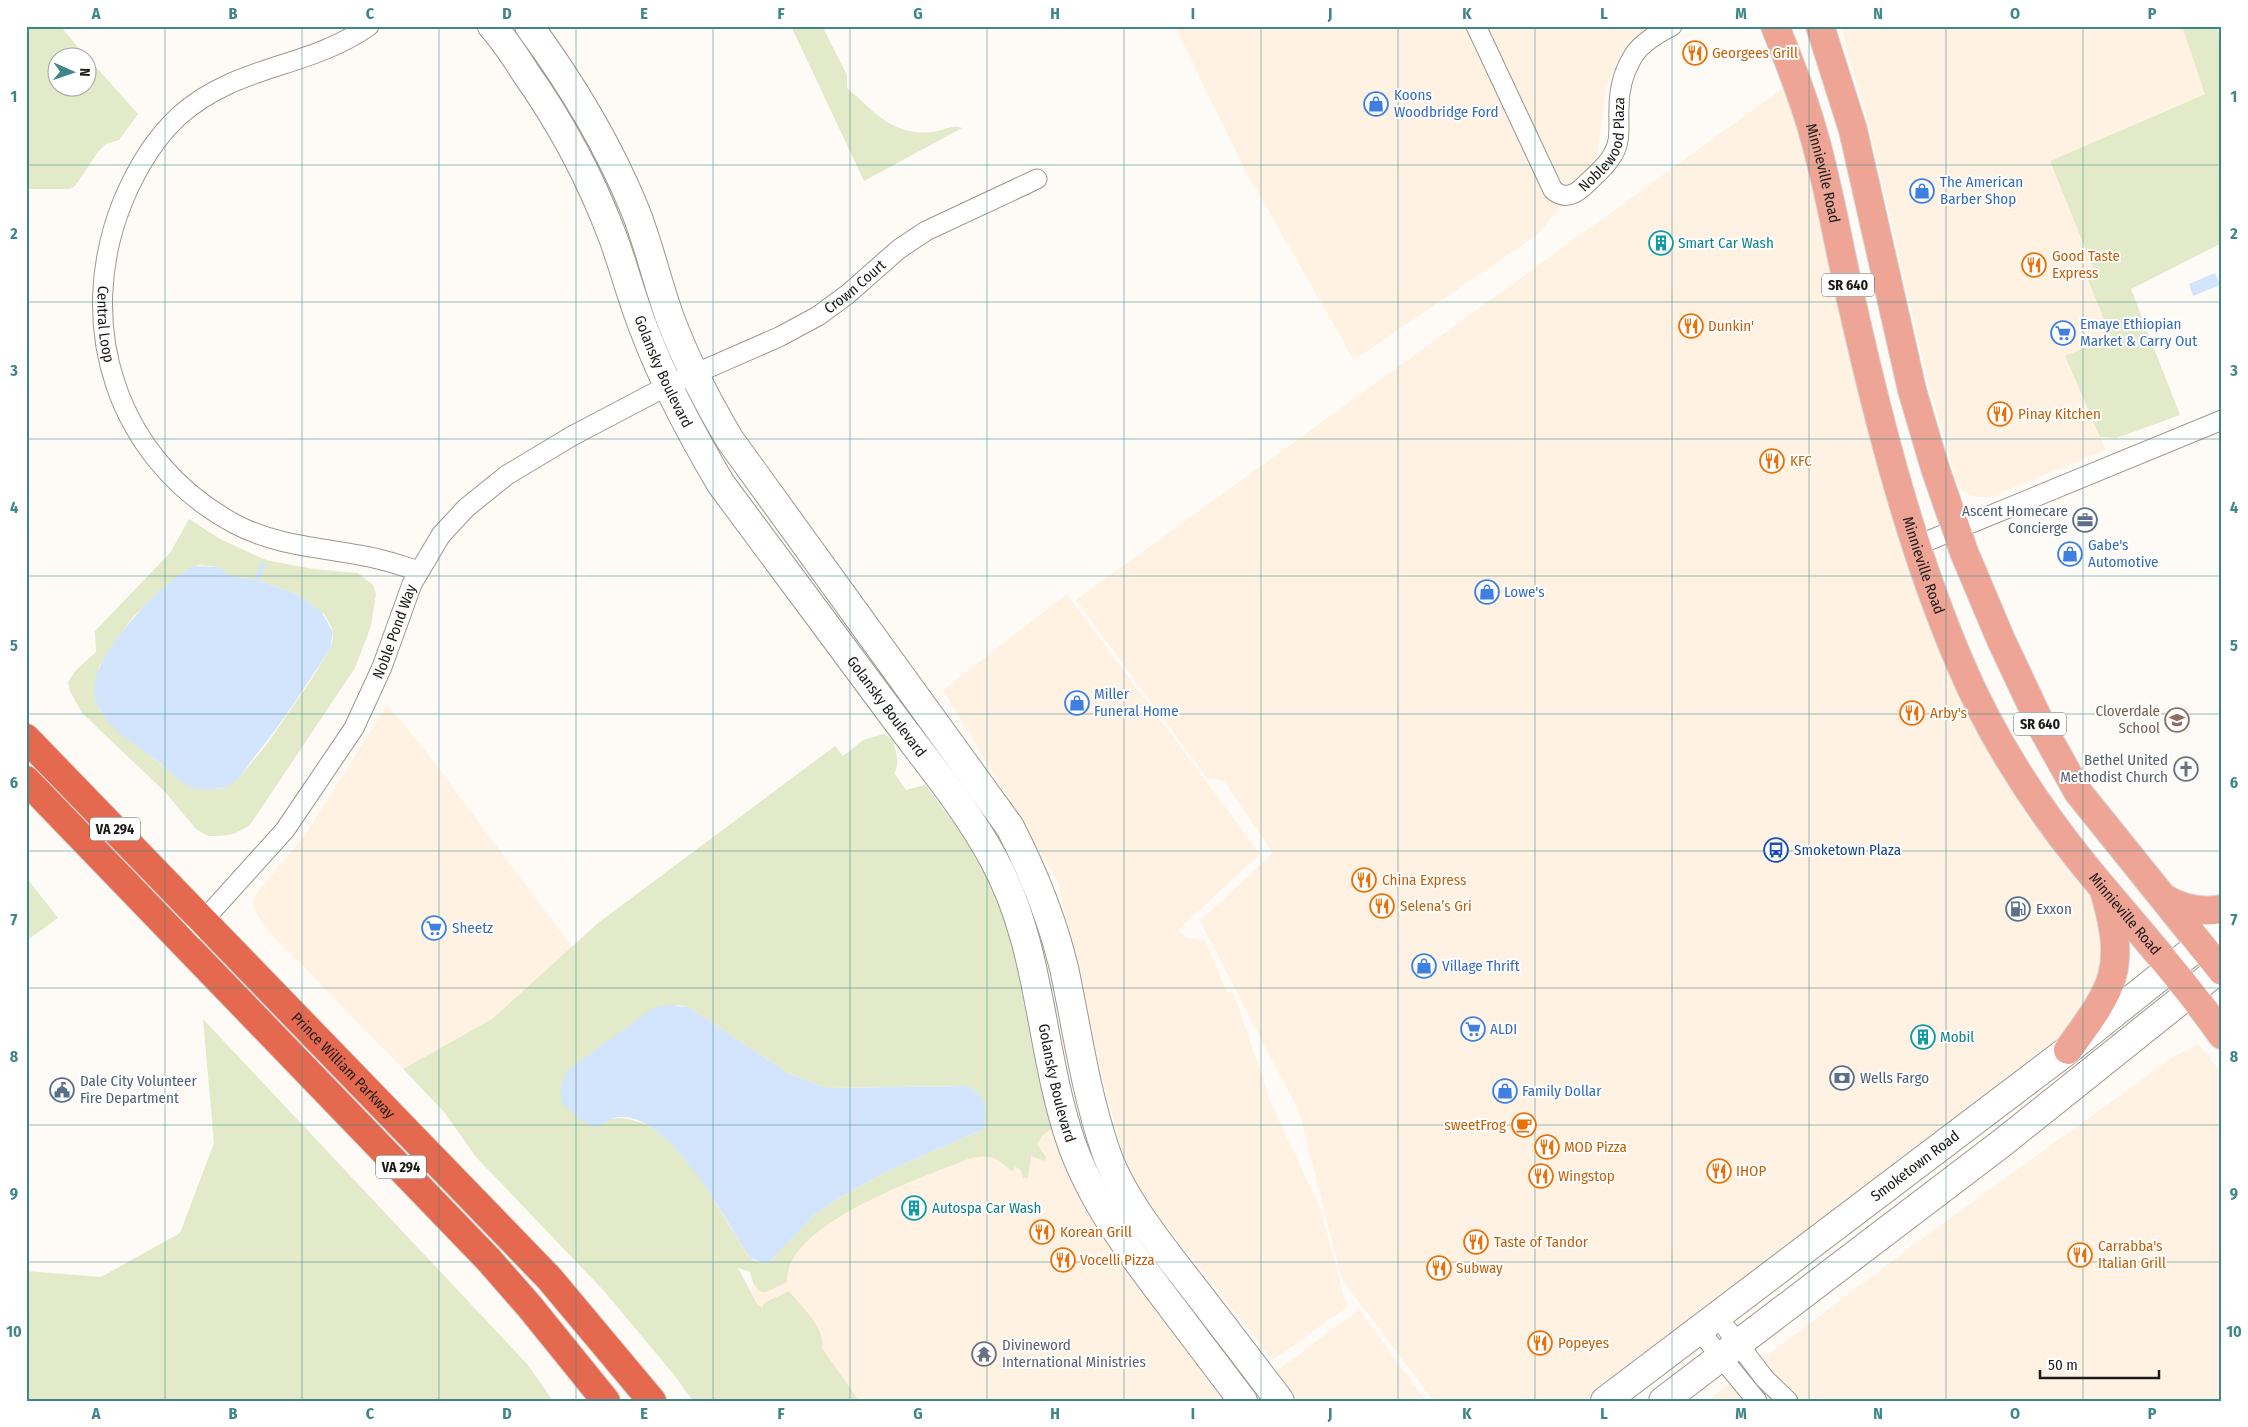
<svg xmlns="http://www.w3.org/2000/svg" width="2248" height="1427" font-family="'Fira Sans Condensed',sans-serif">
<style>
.built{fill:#fff2e3}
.green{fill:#e2eaca;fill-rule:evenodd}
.water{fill:#d2e5fd}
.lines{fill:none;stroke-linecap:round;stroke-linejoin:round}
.stream{stroke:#d2e5fd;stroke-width:5}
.street-casing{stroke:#9d978f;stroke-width:21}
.secondary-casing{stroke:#9d978f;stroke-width:30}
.primary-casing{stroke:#d6d6d5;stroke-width:30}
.highway-casing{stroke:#d6d6d5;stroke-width:30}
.street{stroke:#fff;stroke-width:19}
.secondary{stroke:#fff;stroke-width:28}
.primary{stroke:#efa595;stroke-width:28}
.highway{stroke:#e4694e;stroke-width:28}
.grid{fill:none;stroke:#3e8689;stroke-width:1;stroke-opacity:0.55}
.labels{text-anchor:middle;stroke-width:4;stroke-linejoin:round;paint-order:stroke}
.shield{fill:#fff;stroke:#605f5d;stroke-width:1}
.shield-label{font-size:14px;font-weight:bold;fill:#1c1a17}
.food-label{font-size:15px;fill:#c56008;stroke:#fff;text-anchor:start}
.shop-label{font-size:15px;fill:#366cbe;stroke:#fff;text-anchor:start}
.street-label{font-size:15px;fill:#1c1a17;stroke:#fff}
.culture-label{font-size:15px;fill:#0d838f;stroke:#fff;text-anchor:start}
.service-label{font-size:15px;fill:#4e5e75;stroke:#fff;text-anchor:start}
.education-label{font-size:15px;fill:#785e54;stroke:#fff;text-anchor:end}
.worship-label{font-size:15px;fill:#5b616d;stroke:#fff;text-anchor:end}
.transit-label{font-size:15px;fill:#164399;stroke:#fff;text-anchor:start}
.neatline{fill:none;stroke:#3e8689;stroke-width:2}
.grid-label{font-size:16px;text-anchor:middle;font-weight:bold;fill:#3e8689}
</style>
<rect width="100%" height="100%" fill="#fefbf7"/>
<path class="built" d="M1175,26H1654L1617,62L1606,89L1596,165L1538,234L1354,360L1243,166Z
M1842,26H2216L2222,41V86L2050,161L2096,275L2088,280L2111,337L2065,357L2106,450L1990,497H1975L1962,490L1958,485L1928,383L1868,122L1845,44Z
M1797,78L1948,632L2114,925L2092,1017L1606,1401H1434L1342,1280L1299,1112L1200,921L1273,853L1224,781L1207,778L1076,600Z
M1067,594L1260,854L1178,930L1185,937L1205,941L1227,992L1234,993L1272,1106L1320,1207L1347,1307L1273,1360L1129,1179L1099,1064L1058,882L943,690Z
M387,705L425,750L572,947L492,1019L403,1069L267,929L253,907L256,894L305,835Z
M2198,1044L2222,1073V1401H1707L1924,1237L2173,1057Z
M1055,1113L1234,1401H796L718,1319L824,1218Z
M1359,1310L1426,1401H1295L1273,1373Z"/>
<path class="green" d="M26,26L61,27L87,58H58V88H88V58L138,114L119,140L106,144L98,152L75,186L70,189H26Z
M791,26H822L847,75V88C875,112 892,136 932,132C943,131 952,124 962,128L864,181Z
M2182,26H2216L2222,41V245L2220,244L2131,289L2180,415L2117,438L2100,437L2065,356L2111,337L2088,280L2096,275L2050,161L2205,94Z
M189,519L220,539L266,560L313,569L358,573L373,585L376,594L371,626L355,668L250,825L234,834L220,836H208L196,829L165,792L82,713L70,691L68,682L77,669L96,652L95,631L170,553ZM198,565L218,567L230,576L257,580L297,594L324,614L332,628L333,638L330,649L309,683L267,744L237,780L219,789L196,788L178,778L111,724L101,712L96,698L99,667L119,636L133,617L158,594L185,571Z
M884,734L893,740C895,750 901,764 894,773L906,790L925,785L963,835L990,884L1010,927L1053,1128L1044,1134L1037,1144L1046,1157L1045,1161L1031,1156L1028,1178H1023L1020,1169L1015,1167L1012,1172C995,1156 990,1154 968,1159C922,1178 785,1223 787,1282L766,1292L759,1291L753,1283L750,1272L738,1268L757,1304L762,1308L764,1303L789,1291C802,1308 825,1326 822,1348L859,1401H693L675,1376L604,1291L476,1157L444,1112L403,1069L492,1019L598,923L835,746L843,756L863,740ZM677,1005L688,1007L788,1073L826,1088L966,1086C988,1097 984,1107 984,1129L888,1171L839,1198L814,1215L767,1264C761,1262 753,1261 749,1257C744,1250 739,1241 735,1234C709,1194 668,1109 610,1119Z
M26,877L58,918L26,941Z
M203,1019L528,1365L553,1401H26V1271L101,1277L180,1233L214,1143Z"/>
<path class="water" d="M2215,273L2220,285L2193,296L2189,284Z
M194,566L219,567L230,576L257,580L297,594L321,611L333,632L330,649C305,687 281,725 252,760C245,769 240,780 229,785C218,791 200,791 189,786C176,780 167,768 156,760C133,743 102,726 95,696C86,659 163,581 194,566Z
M666,1005L688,1007L788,1073L826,1088L966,1086C987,1096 987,1107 984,1129L888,1171L839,1198L814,1215L767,1264L750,1258C726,1221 671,1114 620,1117C610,1118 604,1123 597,1128L579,1119L562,1103L560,1089L568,1070L653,1008Z"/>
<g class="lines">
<path class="stream" d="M257,580L263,564"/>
<g class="street-casing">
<g id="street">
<path id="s1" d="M369,26C308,69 237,64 179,116C154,139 136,170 123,201C73,324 116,460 235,524C275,545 316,547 359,555C380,558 399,565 419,571"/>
<path id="s2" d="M1476,26L1553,190C1564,199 1573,196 1583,187C1593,177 1605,168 1612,156C1622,141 1618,125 1619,108C1619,91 1623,74 1631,60C1638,45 1658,33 1672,26"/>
<path d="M1918,545L2222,420"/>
<path id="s3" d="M183,943L285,830L354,728L382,667L412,584L441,535L466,508L507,475L572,436L667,386L779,337L818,316L848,294L899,249L926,231L1037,179"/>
<path d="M1717,1316L1765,1379L1788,1401"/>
<path d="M1699,1330L1757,1401"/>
</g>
</g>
<g class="secondary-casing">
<g id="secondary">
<path id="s4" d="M492,26C504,40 515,56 525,72C561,123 590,177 612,235C624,267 632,300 645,332C665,385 692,435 721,484C779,562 836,639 894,717C928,763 966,808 993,858C1042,946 1039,1048 1071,1142C1092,1202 1130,1252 1168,1302C1193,1335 1218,1368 1243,1401"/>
<path d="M529,26C571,83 608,144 635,210C649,245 657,282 670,318C686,361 707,401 730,440L1010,827C1033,872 1052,918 1064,968C1077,1029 1085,1090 1105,1149C1119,1193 1157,1241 1185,1277C1217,1318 1248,1359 1280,1401"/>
<path id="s5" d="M1605,1401L2068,1050L2222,927"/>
<path d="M1663,1401L2002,1143L2222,967"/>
</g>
</g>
<g class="primary-casing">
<g id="primary">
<path id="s6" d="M1775,26C1789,61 1803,96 1813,132C1830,190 1839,250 1853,308C1880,427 1912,551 1960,663C1990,734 2032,800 2080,860C2127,918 2178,973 2222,1035"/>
<path d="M1820,26L1853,130L1912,390L1935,468L1964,552L2001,640L2044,731L2078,792L2222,971"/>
<path d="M2164,898C2182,909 2200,913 2222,909"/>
<path d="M2068,1050C2113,988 2127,971 2105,894"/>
</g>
</g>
<g class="highway-casing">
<g id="highway">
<path id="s7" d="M26,738L549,1278L652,1401"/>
<path d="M26,780L488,1259L530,1307L606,1401"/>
</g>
</g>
<use href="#street" class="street"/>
<use href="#secondary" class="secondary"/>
<use href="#primary" class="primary"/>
<use href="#highway" class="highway"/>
</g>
<path class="grid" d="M165,26V1401M302,26V1401M439,26V1401M576,26V1401M713,26V1401M850,26V1401M987,26V1401M1124,26V1401M1261,26V1401M1398,26V1401M1535,26V1401M1672,26V1401M1809,26V1401M1946,26V1401M2083,26V1401M26,165H2222M26,302H2222M26,439H2222M26,576H2222M26,714H2222M26,851H2222M26,988H2222M26,1125H2222M26,1262H2222"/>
<defs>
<g id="restaurant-ring" transform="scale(1.25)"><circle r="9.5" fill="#fff" stroke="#e8710a" stroke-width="1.5"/><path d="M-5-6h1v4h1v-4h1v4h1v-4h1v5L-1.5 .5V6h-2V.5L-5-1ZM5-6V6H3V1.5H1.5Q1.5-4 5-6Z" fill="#e8710a"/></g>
<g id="shop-ring" transform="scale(1.25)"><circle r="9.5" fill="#fff" stroke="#3f7fe0" stroke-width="1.5"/><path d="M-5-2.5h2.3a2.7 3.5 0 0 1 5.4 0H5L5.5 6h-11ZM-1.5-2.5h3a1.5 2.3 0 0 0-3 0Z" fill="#3f7fe0"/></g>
<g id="building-ring" transform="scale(1.25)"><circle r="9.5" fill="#fff" stroke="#0f9aa8" stroke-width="1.5"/><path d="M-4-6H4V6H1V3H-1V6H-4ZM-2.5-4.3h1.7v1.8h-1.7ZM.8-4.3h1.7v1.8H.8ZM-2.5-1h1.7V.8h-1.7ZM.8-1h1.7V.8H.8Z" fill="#0f9aa8"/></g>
<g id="supermarket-ring" transform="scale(1.25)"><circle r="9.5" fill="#fff" stroke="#3f7fe0" stroke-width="1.5"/><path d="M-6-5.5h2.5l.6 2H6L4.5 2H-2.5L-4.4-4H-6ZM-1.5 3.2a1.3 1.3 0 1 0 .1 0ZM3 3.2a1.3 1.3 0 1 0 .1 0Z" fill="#3f7fe0"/></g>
<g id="office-ring" transform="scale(1.25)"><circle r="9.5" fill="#fff" stroke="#5c6f8a" stroke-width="1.5"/><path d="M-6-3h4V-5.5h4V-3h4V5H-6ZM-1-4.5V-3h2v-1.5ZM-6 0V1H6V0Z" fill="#5c6f8a"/></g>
<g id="school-ring" transform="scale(1.25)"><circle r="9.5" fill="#fff" stroke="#8d6e63" stroke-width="1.5"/><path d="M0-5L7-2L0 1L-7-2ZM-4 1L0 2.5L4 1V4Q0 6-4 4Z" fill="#8d6e63"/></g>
<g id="church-ring" transform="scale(1.25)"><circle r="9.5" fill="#fff" stroke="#6b7280" stroke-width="1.5"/><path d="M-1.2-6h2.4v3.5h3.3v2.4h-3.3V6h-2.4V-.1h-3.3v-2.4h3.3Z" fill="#6b7280"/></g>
<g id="bus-ring" transform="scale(1.25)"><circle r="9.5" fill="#fff" stroke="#1a4fb4" stroke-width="1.5"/><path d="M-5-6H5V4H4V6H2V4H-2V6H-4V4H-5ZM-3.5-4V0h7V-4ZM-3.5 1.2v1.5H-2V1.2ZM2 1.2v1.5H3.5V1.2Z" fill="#1a4fb4"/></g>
<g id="fuel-ring" transform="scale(1.25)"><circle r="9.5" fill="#fff" stroke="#5c6f8a" stroke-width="1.5"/><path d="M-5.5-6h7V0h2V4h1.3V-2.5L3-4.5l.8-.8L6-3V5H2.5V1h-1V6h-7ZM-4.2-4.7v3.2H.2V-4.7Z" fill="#5c6f8a"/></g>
<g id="bank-ring" transform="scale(1.25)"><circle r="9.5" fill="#fff" stroke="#5c6f8a" stroke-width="1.5"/><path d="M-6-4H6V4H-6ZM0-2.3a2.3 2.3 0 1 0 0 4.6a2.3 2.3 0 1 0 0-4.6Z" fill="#5c6f8a"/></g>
<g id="civic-ring" transform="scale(1.25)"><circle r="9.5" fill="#fff" stroke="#5c6f8a" stroke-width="1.5"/><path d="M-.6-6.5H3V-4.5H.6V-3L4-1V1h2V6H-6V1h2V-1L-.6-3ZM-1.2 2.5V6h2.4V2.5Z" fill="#5c6f8a"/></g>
<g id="cafe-ring" transform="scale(1.25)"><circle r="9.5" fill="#fff" stroke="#e8710a" stroke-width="1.5"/><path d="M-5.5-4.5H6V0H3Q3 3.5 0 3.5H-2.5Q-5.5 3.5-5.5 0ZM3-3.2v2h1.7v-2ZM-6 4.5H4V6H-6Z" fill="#e8710a"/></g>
<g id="temple-ring" transform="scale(1.25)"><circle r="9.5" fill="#fff" stroke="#6b7280" stroke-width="1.5"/><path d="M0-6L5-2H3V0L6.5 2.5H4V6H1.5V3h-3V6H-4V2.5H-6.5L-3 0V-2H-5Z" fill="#6b7280"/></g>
</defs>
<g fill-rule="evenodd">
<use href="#restaurant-ring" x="1695" y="53"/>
<use href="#shop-ring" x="1376" y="104"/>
<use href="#shop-ring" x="1922" y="191"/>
<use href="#building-ring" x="1661" y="243"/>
<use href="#restaurant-ring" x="2034" y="265"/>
<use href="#restaurant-ring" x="1691" y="326"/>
<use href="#supermarket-ring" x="2063" y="333"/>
<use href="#restaurant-ring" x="2000" y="414"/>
<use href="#restaurant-ring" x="1772" y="461"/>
<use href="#office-ring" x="2085" y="520"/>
<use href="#shop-ring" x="2070" y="554"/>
<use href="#shop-ring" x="1487" y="592"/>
<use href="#shop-ring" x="1077" y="703"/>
<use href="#restaurant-ring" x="1912" y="713"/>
<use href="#school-ring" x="2177" y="720"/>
<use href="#church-ring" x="2186" y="769"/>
<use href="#bus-ring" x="1776" y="850"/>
<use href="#restaurant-ring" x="1364" y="880"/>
<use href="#restaurant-ring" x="1382" y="906"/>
<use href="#fuel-ring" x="2018" y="909"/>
<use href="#supermarket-ring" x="434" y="928"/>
<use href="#shop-ring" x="1424" y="966"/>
<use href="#supermarket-ring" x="1473" y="1029"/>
<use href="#building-ring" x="1923" y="1037"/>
<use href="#bank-ring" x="1842" y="1078"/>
<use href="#civic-ring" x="62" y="1090"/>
<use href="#shop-ring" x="1505" y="1091"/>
<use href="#cafe-ring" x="1524" y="1125"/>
<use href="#restaurant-ring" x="1547" y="1147"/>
<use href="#restaurant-ring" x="1719" y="1171"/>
<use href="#restaurant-ring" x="1541" y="1176"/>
<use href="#building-ring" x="914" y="1208"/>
<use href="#restaurant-ring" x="1042" y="1232"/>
<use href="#restaurant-ring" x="1476" y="1242"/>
<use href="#restaurant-ring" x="2080" y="1255"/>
<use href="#restaurant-ring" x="1063" y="1260"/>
<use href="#restaurant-ring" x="1439" y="1268"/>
<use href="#restaurant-ring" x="1540" y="1343"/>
<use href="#temple-ring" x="984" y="1354"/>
</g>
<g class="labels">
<g class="shield">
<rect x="1822" y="273.5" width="52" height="23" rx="4"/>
<rect x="2014" y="712.5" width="52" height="23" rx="4"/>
<rect x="90" y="817.5" width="50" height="23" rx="4"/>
<rect x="376" y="1155.5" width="50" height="23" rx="4"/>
</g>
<g class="shield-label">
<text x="1848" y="290">SR 640</text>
<text x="2040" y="729">SR 640</text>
<text x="115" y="834">VA 294</text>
<text x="401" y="1172">VA 294</text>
</g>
<g class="food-label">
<text x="1712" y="58">Georgees Grill</text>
<text x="2052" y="261">Good Taste<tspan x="2052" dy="17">Express</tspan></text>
<text x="1708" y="331">Dunkin'</text>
<text x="2018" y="419">Pinay Kitchen</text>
<text x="1790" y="466">KFC</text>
<text x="1930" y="718">Arby's</text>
<text x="1382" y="885">China Express</text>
<text x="1400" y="911">Selena’s Gri</text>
<text x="1506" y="1130" text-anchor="end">sweetFrog</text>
<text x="1564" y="1152">MOD Pizza</text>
<text x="1736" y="1176">IHOP</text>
<text x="1558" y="1181">Wingstop</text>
<text x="1060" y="1237">Korean Grill</text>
<text x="1494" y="1247">Taste of Tandor</text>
<text x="2098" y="1251">Carrabba's<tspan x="2098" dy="17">Italian Grill</tspan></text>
<text x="1080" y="1265">Vocelli Pizza</text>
<text x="1456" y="1273">Subway</text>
<text x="1558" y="1348">Popeyes</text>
</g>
<g class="shop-label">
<text x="1394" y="100">Koons<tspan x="1394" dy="17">Woodbridge Ford</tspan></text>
<text x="1940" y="187">The American<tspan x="1940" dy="17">Barber Shop</tspan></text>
<text x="2080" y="329">Emaye Ethiopian<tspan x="2080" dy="17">Market &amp; Carry Out</tspan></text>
<text x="2088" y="550">Gabe's<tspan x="2088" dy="17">Automotive</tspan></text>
<text x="1504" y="597">Lowe's</text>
<text x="1094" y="699">Miller<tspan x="1094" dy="17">Funeral Home</tspan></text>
<text x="452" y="933">Sheetz</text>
<text x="1442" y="971">Village Thrift</text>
<text x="1490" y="1034">ALDI</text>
<text x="1522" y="1096">Family Dollar</text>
</g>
<g class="street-label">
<text dy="5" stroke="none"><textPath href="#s2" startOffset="265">Noblewood Plaza</textPath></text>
<text dy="5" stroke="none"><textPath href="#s6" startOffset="155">Minnieville Road</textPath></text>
<text dy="5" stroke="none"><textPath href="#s3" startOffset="974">Crown Court</textPath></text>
<text dy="5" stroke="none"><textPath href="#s1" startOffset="440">Central Loop</textPath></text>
<text dy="5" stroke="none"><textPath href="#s4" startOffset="388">Golansky Boulevard</textPath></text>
<text dy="5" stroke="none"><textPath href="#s6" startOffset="560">Minnieville Road</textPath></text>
<text dy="5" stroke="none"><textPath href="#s3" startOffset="380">Noble Pond Way</textPath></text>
<text dy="5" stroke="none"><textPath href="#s4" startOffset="792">Golansky Boulevard</textPath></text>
<text dy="5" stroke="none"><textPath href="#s6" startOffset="966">Minnieville Road</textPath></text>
<text dy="5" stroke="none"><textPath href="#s7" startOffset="456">Prince William Parkway</textPath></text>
<text dy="5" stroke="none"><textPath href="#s4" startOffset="1212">Golansky Boulevard</textPath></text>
<text dy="5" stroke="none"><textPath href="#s5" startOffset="389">Smoketown Road</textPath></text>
</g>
<g class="culture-label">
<text x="1678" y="248">Smart Car Wash</text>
<text x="1940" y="1042">Mobil</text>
<text x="932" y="1213">Autospa Car Wash</text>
</g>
<g class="service-label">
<text x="2068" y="516" text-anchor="end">Ascent Homecare<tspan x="2068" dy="17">Concierge</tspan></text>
<text x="2036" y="914">Exxon</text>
<text x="1860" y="1083">Wells Fargo</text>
<text x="80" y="1086">Dale City Volunteer<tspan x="80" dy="17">Fire Department</tspan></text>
</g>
<g class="education-label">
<text x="2160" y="716">Cloverdale<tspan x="2160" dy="17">School</tspan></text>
</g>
<g class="worship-label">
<text x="2168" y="765">Bethel United<tspan x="2168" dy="17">Methodist Church</tspan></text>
<text x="1002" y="1350" text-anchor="start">Divineword<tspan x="1002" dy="17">International Ministries</tspan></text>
</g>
<g class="transit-label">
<text x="1794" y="855">Smoketown Plaza</text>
</g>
</g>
<rect width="2248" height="1427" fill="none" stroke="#ffffff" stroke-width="55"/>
<g transform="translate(72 72) rotate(92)"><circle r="24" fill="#ffffff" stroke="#a4a3a2"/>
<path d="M0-4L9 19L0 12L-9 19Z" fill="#3e8689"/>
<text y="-8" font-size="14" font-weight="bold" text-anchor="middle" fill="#1c1a17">N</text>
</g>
<path d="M2040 1370v8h119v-8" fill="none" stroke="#1c1a17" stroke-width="2.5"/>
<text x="2048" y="1370" font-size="15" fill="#1c1a17" stroke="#ffffff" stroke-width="4" paint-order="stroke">50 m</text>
<rect x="28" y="28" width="2192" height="1372" class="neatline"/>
<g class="grid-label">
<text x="96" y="19">A</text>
<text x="233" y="19">B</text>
<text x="370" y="19">C</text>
<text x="507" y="19">D</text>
<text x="644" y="19">E</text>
<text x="781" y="19">F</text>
<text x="918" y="19">G</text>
<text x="1055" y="19">H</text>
<text x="1193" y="19">I</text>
<text x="1330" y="19">J</text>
<text x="1467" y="19">K</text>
<text x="1604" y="19">L</text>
<text x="1741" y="19">M</text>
<text x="1878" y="19">N</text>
<text x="2015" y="19">O</text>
<text x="2152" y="19">P</text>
<text x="14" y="102">1</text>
<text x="2234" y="102">1</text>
<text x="14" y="239">2</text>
<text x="2234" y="239">2</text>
<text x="14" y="376">3</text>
<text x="2234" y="376">3</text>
<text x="14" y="513">4</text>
<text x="2234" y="513">4</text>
<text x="14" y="651">5</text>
<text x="2234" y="651">5</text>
<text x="14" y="788">6</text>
<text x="2234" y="788">6</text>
<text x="14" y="925">7</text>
<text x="2234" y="925">7</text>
<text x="14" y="1062">8</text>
<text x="2234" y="1062">8</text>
<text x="14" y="1199">9</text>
<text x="2234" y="1199">9</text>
<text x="14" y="1337">10</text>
<text x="2234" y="1337">10</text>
<text x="96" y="1419">A</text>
<text x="233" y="1419">B</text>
<text x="370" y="1419">C</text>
<text x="507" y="1419">D</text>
<text x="644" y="1419">E</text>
<text x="781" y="1419">F</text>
<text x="918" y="1419">G</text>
<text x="1055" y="1419">H</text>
<text x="1193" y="1419">I</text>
<text x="1330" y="1419">J</text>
<text x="1467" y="1419">K</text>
<text x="1604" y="1419">L</text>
<text x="1741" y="1419">M</text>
<text x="1878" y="1419">N</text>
<text x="2015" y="1419">O</text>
<text x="2152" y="1419">P</text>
</g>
</svg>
